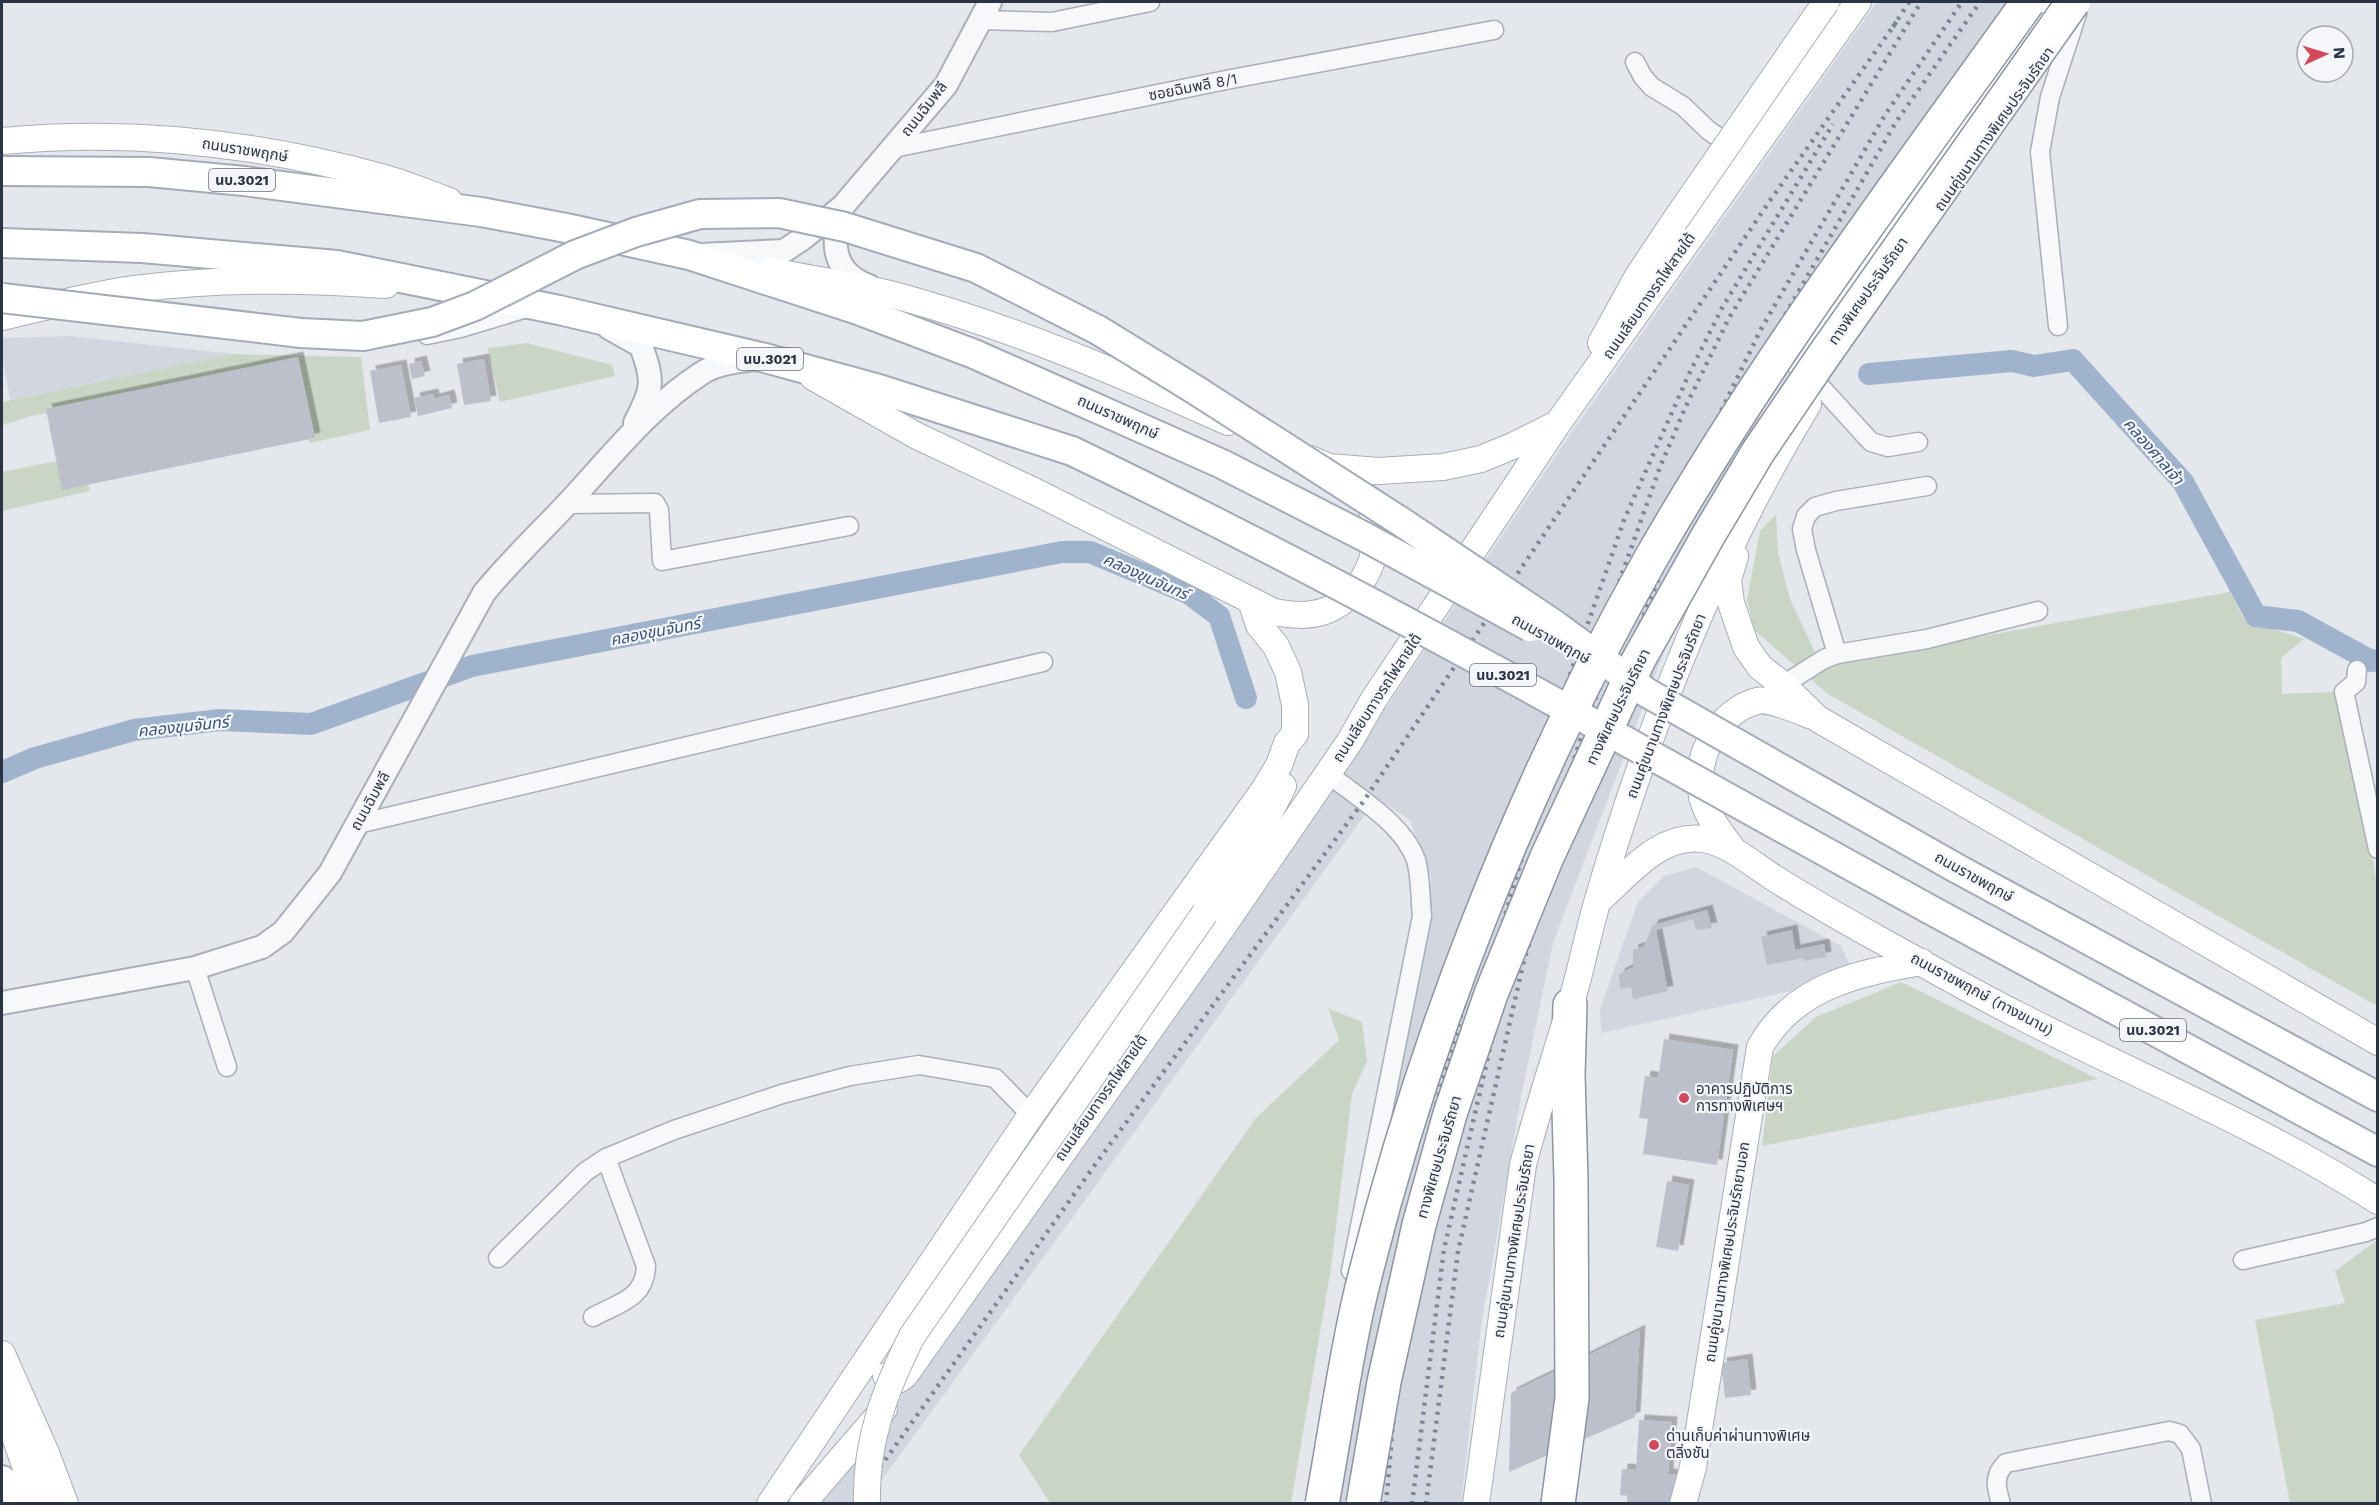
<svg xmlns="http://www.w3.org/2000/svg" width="2379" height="1505" font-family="'Work Sans','Noto Sans Thai',sans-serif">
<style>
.built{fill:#d2d6de}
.green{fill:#c9d6c5}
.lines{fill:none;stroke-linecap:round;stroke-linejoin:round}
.canal{stroke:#9fb4cc;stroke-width:22}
.building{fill:#bbc0ca;filter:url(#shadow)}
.minor-casing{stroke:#a9aeb7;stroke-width:21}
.tertiary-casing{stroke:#a9aeb7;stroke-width:26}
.secondary-casing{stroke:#a9aeb7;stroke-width:28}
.primary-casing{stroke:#a3abb8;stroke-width:32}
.motorway-casing{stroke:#8b94a3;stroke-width:36}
.minor{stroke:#f7f8fa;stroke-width:18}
.tertiary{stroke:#f7f8fa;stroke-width:22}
.secondary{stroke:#fff;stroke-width:26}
.primary{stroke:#fff;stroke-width:28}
.motorway{stroke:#fff;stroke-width:33}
.rail{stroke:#7d8696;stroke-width:4.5;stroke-dasharray:3 6;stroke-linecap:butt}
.secondary-bridge-casing{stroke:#a9aeb7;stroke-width:28;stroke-linecap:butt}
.primary-bridge-casing{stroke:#a3abb8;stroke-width:32;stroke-linecap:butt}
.motorway-bridge-casing{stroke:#8b94a3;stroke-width:36;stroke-linecap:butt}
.secondary-bridge{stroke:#fff;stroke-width:26}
.primary-bridge{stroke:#fff;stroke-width:28}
.motorway-bridge{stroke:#fff;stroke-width:33}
.poi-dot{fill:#d1495b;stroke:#f4f6f9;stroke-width:2}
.labels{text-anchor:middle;stroke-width:4.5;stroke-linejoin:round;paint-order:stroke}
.shield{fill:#f4f6f9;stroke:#676e7b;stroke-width:1.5}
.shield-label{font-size:14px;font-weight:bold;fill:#2b3445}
.street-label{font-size:15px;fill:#2b3445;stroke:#f4f6f9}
.poi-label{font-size:15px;fill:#2b3445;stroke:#f4f6f9;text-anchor:start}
.water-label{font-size:16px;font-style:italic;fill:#34527a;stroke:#f4f6f9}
</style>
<defs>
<filter id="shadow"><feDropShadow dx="5.5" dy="-5.5" stdDeviation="0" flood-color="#0004"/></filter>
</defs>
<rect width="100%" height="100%" fill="#e4e7ec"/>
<path class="built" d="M1877,2H2013L1849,230L1760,416L1673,628L1553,943L1521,1097L1481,1327L1461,1503H1316L1429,924L1431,876L1410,820L1377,798L865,1503L820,1504L915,1379L1344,770L1571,433Z
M71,336L233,354L10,400L2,354V338Z
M1696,867L1841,946L1851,968L1814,986L1601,1033L1600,1009L1638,902L1664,876Z"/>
<path class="green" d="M527,343L612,365L615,376L500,402L488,348Z
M233,354L361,357L370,430L310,443L285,374L35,415L2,425V402Z
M82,456L90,491L2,511V472Z
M1776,514L1778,553L1790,599L1821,665L2230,592L2244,619L2304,639L2281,658L2282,694L2335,692L2374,865L2378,897L2377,1006L1828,694L1754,630L1747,600L1760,531Z
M1901,982L2098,1079L1762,1146L1773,1056L1816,1017Z
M1328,1008L1362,1022L1367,1061L1352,1094L1331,1268L1291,1503H1050L1019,1455L1256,1118L1339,1040Z
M2376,1241L2378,1242L2377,1503H2290L2255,1320L2345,1303L2335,1271Z"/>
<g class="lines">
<path class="canal" d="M1869,374L2012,361L2034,366L2073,360L2183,482L2256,616L2298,621L2371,661L2378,660
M2,772L35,758L134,730L220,720L311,724L472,666L1062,552H1090L1188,593L1219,616L1246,698"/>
</g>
<path class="building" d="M298,357L315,438L62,490L46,409Z
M484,359L491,401L464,405L457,364Z
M421,361L425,376L412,379L409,364Z
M401,365L411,417L379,423L370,371Z
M433,394L434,399L449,395L452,408L418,416L414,398Z
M1707,910L1712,928L1696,930L1693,919L1656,930L1668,991L1633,999L1631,987L1620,989L1619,974L1633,967V950L1644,946L1653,925Z
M1792,930L1795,950L1824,944L1826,957L1803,961V958L1767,965L1761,937Z
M1664,1039L1733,1050L1717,1165L1643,1154L1648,1119L1639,1118L1645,1076L1658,1078Z
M1667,1181L1689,1185L1678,1251L1656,1247Z
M1640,1330L1635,1417L1509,1472L1511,1393Z
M1747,1359L1751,1395L1725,1398L1721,1363Z
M1639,1420L1672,1422L1668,1474L1677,1475L1676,1504H1627V1496L1620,1495L1622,1469L1636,1470Z"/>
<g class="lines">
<g class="minor-casing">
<path id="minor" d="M979,20L1052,22L1150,2
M1635,62L1643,77L1652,87L1683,106L1708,130L1736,149
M894,148L1226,80L1494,30
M2058,326L2040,152L2050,97L2077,14
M427,335L461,328L530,307
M1820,386L1871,442L1888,447L1918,442
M567,504L655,503L659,510L662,561L849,526
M1837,654L1806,550L1802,529L1806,516L1815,507L1836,501L1927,486
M2357,670L2356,682L2344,692L2345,696L2378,849
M1783,685L1824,659L1837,654L1927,639L2038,611
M1327,773C1357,797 1403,823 1416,860C1421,877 1420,898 1422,916L1351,1271
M358,824L1043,662
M195,968L227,1067
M498,1258L585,1172L606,1158L674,1130L782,1094L850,1076L919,1065L995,1078L1031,1115
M2243,1260L2366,1232L2378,1227
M593,1317C618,1303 645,1299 646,1266L606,1158
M2001,1504C1996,1487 1993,1476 2006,1463L2169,1431L2180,1434L2191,1449L2202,1504"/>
</g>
<g class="tertiary-casing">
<path id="tertiary" d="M842,210C830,243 833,273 869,286
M699,255L784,251L802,239L843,206L946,85L990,2
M609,328L641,346C655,383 652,389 635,423
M2,1003L195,968L262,947L283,932L330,873L484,593C510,561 540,533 568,503C610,458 649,407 702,373C718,363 736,362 754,359"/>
</g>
<g class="secondary-casing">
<path id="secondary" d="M2,141C128,129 258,143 381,177C404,183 427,193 449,201
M771,271C814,280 859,285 901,297C1014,328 1121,374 1228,422
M2,317C46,307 90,295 135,289C218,278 304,279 386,285
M1601,343L1638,276L1674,222
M1800,364L1820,332L2047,2
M813,377L917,436L1036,492L1274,612C1291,615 1308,617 1325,611C1370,594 1393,532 1362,492
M1310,459L1329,467L1378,471L1443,467L1481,459L1515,445L1557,424
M1735,556L1728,580L1731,603L1746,647L1760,667L1783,685L1818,719L2378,1042
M1734,851C1721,833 1704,814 1701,791C1695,754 1720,711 1757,701C1767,698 1798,710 1809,715
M1598,901C1628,875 1659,833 1703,839C1727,842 1754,865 1774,878C1809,900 1844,920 1880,940C1926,965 1972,992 2020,1016C2139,1077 2264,1128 2378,1201
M1205,913L1250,851L1283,786
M2,1354L46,1453L65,1504
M886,1376L898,1380L905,1375L1226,922L1350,741L1374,699L1558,423L1858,2
M2,1398L38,1504
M770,1504L1031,1115L1264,790L1279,765L1287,743L1295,734V705L1288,672L1276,646L1259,625L1251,601
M802,1504L884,1409
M1476,1504L1523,1165C1537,1111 1555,1058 1571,1004C1581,969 1588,934 1598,899C1649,727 1714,558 1808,404
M1683,1504L1693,1467L1760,1047C1794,986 1858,973 1922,962"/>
</g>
<g class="primary-casing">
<path id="primary" d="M2,171L149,172L244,181L481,212L566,228L689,255L858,310L974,354L1096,408
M2,243L142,248L337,265L559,310L765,358L879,389L1072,451
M1956,868L2378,1097
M1929,909L2378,1152
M2,1480L10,1504"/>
</g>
<g class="motorway-casing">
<path id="motorway" d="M1558,1504L1572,1398L1571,1180L1568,1075L1570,1005"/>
</g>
<use href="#minor" class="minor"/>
<use href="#tertiary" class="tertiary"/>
<use href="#secondary" class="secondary"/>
<use href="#primary" class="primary"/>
<use href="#motorway" class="motorway"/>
<path class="rail" d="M1893,27L1909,2
M854,1504L1097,1162L1363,802L1769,202L1897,21
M1372,1504L1383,1402L1426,1142L1485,929L1548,738L1624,520L1689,374L1722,308L1833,124
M1386,1504L1395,1400L1476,1015L1526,844L1660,467L1686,406L1729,318L1921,2
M1412,1504L1444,1249L1511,956L1587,719L1670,516L1761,329L1885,115L1962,2
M1426,1504L1458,1251L1524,960L1600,724L1682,521L1773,336L1896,122L1980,2"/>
<g class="secondary-bridge-casing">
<path id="secondary-bridge" d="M1674,222L1826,2
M867,1504C865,1442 885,1390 912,1336L1205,913"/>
</g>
<g class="primary-bridge-casing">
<path id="primary-bridge" d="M2,298L301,333L363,336L432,322L475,306L575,255L636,232L700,214L779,213L845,227L976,268L1098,330L1194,389L1403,523L1555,625L1645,691
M1096,408L1222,464L1365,537L1530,627
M1072,451C1364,591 1645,753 1929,909
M1628,682L1956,868"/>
</g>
<g class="motorway-bridge-casing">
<path id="motorway-bridge" d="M1322,1504C1335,1435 1344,1364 1360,1296C1421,1044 1522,786 1650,560C1761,365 1897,185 2028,2
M1363,1504L1384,1382L1419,1225L1450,1114L1491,994L1547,857L1639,659L1708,536L1758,452L1824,355L2073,2"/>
</g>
<use href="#secondary-bridge" class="secondary-bridge"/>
<use href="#primary-bridge" class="primary-bridge"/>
<use href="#motorway-bridge" class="motorway-bridge"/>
</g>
<g class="poi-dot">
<circle cx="1684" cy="1098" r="6"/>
<circle cx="1654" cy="1445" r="6"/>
</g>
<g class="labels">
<g class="shield">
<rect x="209" y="169" width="66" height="22" rx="4.5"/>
<rect x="737" y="348" width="66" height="22" rx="4.5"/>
<rect x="1470" y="664" width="66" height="22" rx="4.5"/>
<rect x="2120" y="1019" width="66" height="22" rx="4.5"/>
</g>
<g class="shield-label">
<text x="242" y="185">นบ.3021</text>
<text x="770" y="364">นบ.3021</text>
<text x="1503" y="680">นบ.3021</text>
<text x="2153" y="1035">นบ.3021</text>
</g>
<g class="street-label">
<text transform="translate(1193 87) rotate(-11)" y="5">ซอยฉิมพลี 8/1</text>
<text transform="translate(924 109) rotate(-52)" y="5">ถนนฉิมพลี</text>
<text transform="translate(1994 129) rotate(-55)" y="5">ถนนคู่ขนานทางพิเศษประจิมรัถยา</text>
<text transform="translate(245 150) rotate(9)" y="5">ถนนราชพฤกษ์</text>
<text transform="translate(1868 291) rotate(-55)" y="5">ทางพิเศษประจิมรัถยา</text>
<text transform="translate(1649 296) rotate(-55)" y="5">ถนนเลียบทางรถไฟสายใต้</text>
<text transform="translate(1118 417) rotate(24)" y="5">ถนนราชพฤกษ์</text>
<text transform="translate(1551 639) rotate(29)" y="5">ถนนราชพฤกษ์</text>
<text transform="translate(1377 698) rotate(-57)" y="5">ถนนเลียบทางรถไฟสายใต้</text>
<text transform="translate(1666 706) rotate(-69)" y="5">ถนนคู่ขนานทางพิเศษประจิมรัถยา</text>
<text transform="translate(1618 707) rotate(-64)" y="5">ทางพิเศษประจิมรัถยา</text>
<text transform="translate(370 801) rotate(-61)" y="5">ถนนฉิมพลี</text>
<text transform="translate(1974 877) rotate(29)" y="5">ถนนราชพฤกษ์</text>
<text transform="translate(1982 994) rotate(28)" y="5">ถนนราชพฤกษ์ (ทางขนาน)</text>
<text transform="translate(1101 1098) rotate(-55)" y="5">ถนนเลียบทางรถไฟสายใต้</text>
<text transform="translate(1439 1157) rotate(-74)" y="5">ทางพิเศษประจิมรัถยา</text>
<text transform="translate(1514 1241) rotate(-81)" y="5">ถนนคู่ขนานทางพิเศษประจิมรัถยา</text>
<text transform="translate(1727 1252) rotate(-81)" y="5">ถนนคู่ขนานทางพิเศษประจิมรัถยานอก</text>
</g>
<g class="poi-label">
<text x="1696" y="1094">อาคารปฏิบัติการ<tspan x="1696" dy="17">การทางพิเศษฯ</tspan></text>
<text x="1666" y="1441">ด่านเก็บค่าผ่านทางพิเศษ<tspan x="1666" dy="17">ตลิ่งชัน</tspan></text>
</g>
<g class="water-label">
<text transform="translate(2154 451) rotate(49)" y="6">คลองศาลเจ้า</text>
<text transform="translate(1146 576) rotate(24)" y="6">คลองขุนจันทร์</text>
<text transform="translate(655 631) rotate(-11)" y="6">คลองขุนจันทร์</text>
<text transform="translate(183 726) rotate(-6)" y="6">คลองขุนจันทร์</text>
</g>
</g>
<rect width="2379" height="1505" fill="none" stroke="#2b3445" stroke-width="6"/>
<g transform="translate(2325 54) rotate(86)"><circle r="28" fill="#f4f6f9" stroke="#a4a8b1" stroke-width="1.5"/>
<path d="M0-4.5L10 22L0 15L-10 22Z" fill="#d1495b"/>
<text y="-9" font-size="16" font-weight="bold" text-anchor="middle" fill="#2b3445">N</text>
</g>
</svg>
